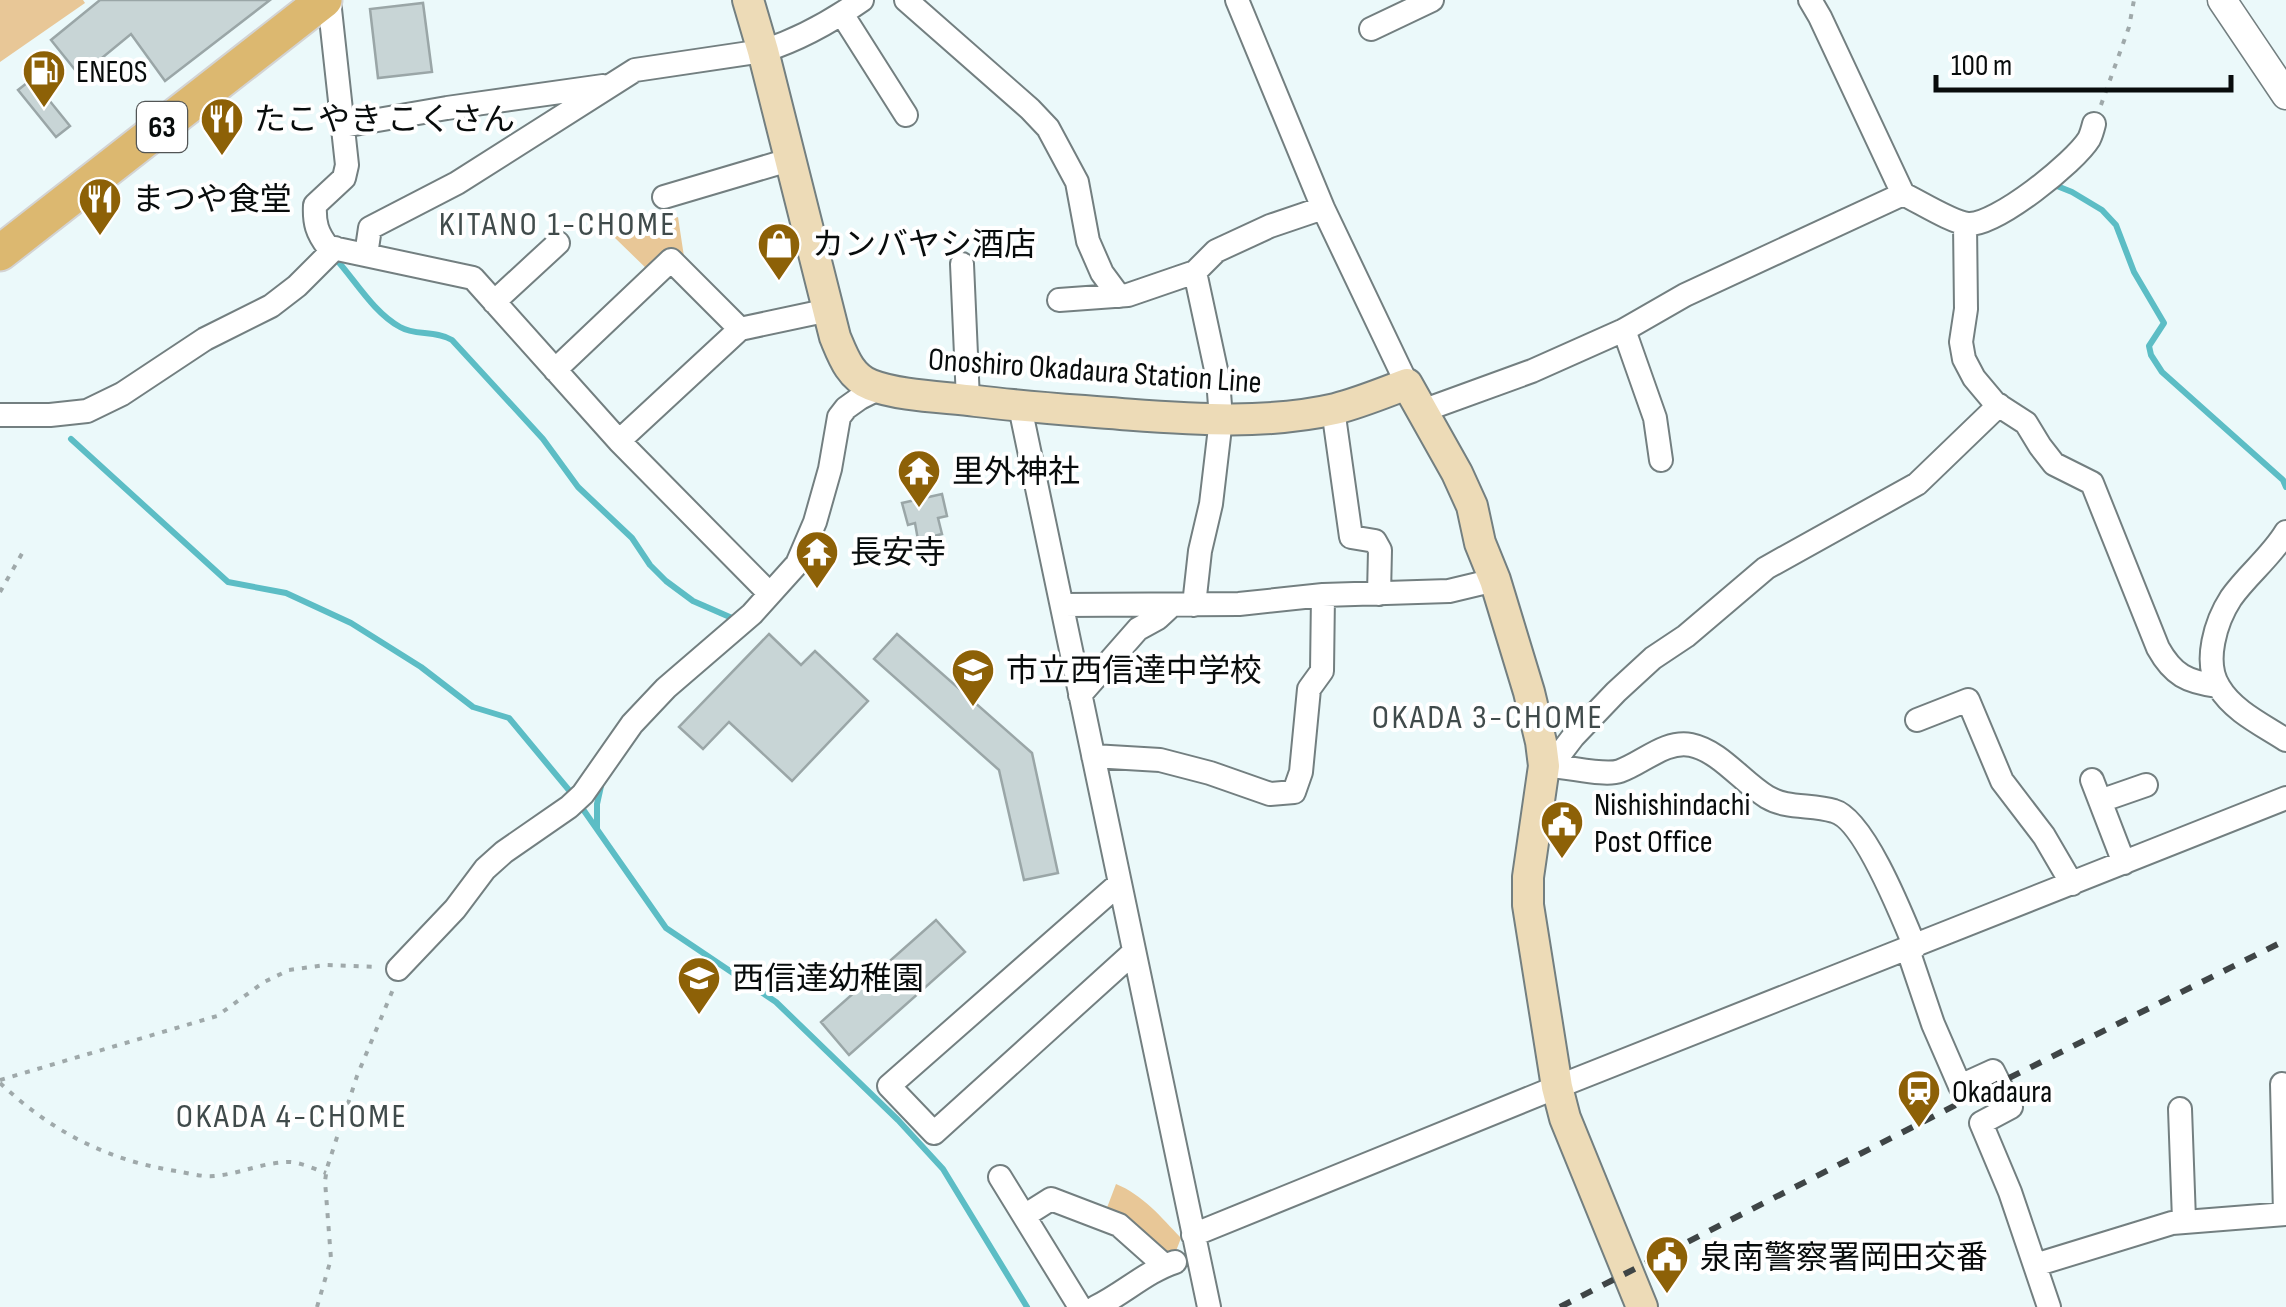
<svg xmlns="http://www.w3.org/2000/svg" width="2286" height="1307" font-family="'Sofia Sans Condensed','Noto Sans JP',sans-serif">
<style>
.green{fill:#e8c797}
.lines{fill:none;stroke-linecap:round;stroke-linejoin:round}
.stream{stroke:#5cbdc5;stroke-width:6}
.building{fill:#c8d5d6;stroke:#9aa6a7;stroke-width:2.5}
.minor-casing{stroke:#737f80;stroke-width:26}
.tertiary-casing{stroke:#737f80;stroke-width:31}
.secondary-casing{stroke:#737f80;stroke-width:34}
.primary-casing{stroke:#d3d3d3;stroke-width:39}
.path{stroke:#9fa9aa;stroke-width:4;stroke-dasharray:5 8;stroke-linecap:butt}
.minor{stroke:#fff;stroke-width:22}
.tertiary{stroke:#fff;stroke-width:28}
.secondary{stroke:#eddbb7;stroke-width:30}
.primary{stroke:#dcb870;stroke-width:35}
.rail{stroke:#3f4546;stroke-width:6;stroke-dasharray:12 12;stroke-linecap:butt}
.labels{text-anchor:middle;stroke-width:8;stroke-linejoin:round;paint-order:stroke}
.shield{fill:#fff;stroke:#525555;stroke-width:2.5}
.shield-label{font-size:30px;font-weight:bold;fill:#080c0c}
.poi-label{font-size:32px;fill:#080c0c;stroke:#fff;text-anchor:start}
.street-label{font-size:32px;fill:#080c0c;stroke:#fff}
.neighbourhood-label{font-size:35px;letter-spacing:2.5px;fill:#404b4b;stroke:#fff}
</style>
<rect width="100%" height="100%" fill="#ebf9fa"/>
<path class="green" d="M0,0H83L85,3L0,62Z
M678,217L685,263L651,273L614,237Z
M1116,1184C1143,1195 1161,1217 1181,1238L1176,1251L1166,1256L1105,1213Z"/>
<g class="lines">
<path class="stream" d="M2052,184L2072,192L2102,210L2116,225L2134,272L2164,323L2149,346L2151,355L2162,372L2283,480L2286,487
M335,258C355,280 373,312 400,327C415,336 435,330 452,340L543,439L578,487L632,538L650,565L666,581L693,601L732,618L733,621
M71,439L228,582L286,593L351,623L421,667L473,707L509,718L573,795
M580,805L666,928L776,1002L898,1120L943,1169L1027,1307
M597,828V804L601,786"/>
</g>
<path class="building" d="M100,0H270L165,81L131,34L80,76L51,40Z
M423,3L432,72L378,78L370,9Z
M32,79L70,126L56,137L18,90Z
M942,494L947,516L938,518L942,534L918,540L915,523L908,525L902,503Z
M769,634L801,665L815,651L868,701L792,781L729,722L703,749L679,727Z
M897,634L1032,753L1058,873L1024,880L999,770L874,659Z
M936,920L965,952L849,1055L821,1022Z"/>
<g class="lines">
<g class="minor-casing">
<path id="minor" d="M329,0L347,165L344,178L315,205C314,223 317,233 328,247L473,278L619,441L770,594
M906,0L1030,109L1048,128L1077,182L1088,241L1102,273L1119,296
M1237,0L1323,208L1407,384
M842,14L906,115
M1371,29L1432,0
M343,126L447,108L603,86
M1903,194C1918,201 1953,223 1968,224C1996,226 2075,162 2089,139C2091,135 2093,128 2094,124
M664,197L789,160
M1965,224L1966,309L1961,342L1964,359L1974,378L1995,403L2026,423L2040,446L2054,464L2092,483L2158,648C2173,675 2187,682 2218,686
M366,255L370,228L457,183L635,70L763,51C798,40 832,21 862,0
M962,264L968,400
M1059,300L1128,295L1195,272L1216,251L1270,226L1323,208
M494,302L558,243
M1624,330L1655,418L1661,460
M555,370L671,260L740,329
M1020,407L1209,1307
M1333,409L1351,537L1375,541L1380,550L1379,594
M1422,411L1532,371L1624,330L1685,295L1903,194L1820,17L1810,0
M0,415H50L87,411L122,394L205,339L271,306L297,286L335,248
M619,441L740,329L829,310
M2286,532C2271,557 2247,575 2231,598C2216,621 2203,662 2219,687C2233,711 2263,725 2286,740
M1062,605L1239,604L1323,595L1449,591L1495,580
M1194,605L1200,551L1211,504L1221,419L1218,379L1195,272
M1080,695L1138,629L1158,618L1172,605
M1917,720L1968,700L2002,781L2044,836L2072,884
M1093,756L1160,760L1210,773L1270,794L1294,792L1301,772L1309,689L1322,671L1323,595
M1544,766C1564,765 1603,777 1620,771C1643,763 1665,740 1691,745C1720,751 1742,782 1767,797C1787,809 1812,804 1834,811C1864,819 1903,918 1915,947
M1551,766L1573,737L1616,692L1653,658L1686,636L1766,568L1917,484L1999,405
M2092,780L2124,863
M2100,801L2146,785
M1120,883L889,1086L934,1133L1134,952
M1908,950L1933,1024L1960,1086L1993,1071L2011,1107L1981,1123L2010,1192L2049,1307
M398,969L455,909L485,869L504,852L569,807L583,794L632,724L666,688L752,614L797,564L815,522L830,469L839,417L846,408L860,398L882,387
M2282,1084L2285,1214
M2180,1109L2184,1220
M1000,1177L1080,1307
M1024,1216L1051,1199L1119,1225L1164,1265
M1193,1235L1557,1087L2286,798
M2035,1265L2172,1223L2286,1214
M1096,1307C1123,1294 1147,1271 1175,1262"/>
</g>
<g class="tertiary-casing">
<path id="tertiary" d="M2222,0L2286,95"/>
</g>
<g class="secondary-casing">
<path id="secondary" d="M748,0L763,51L835,337C843,356 850,377 871,385C899,396 945,397 976,401C1025,407 1073,410 1121,414C1191,419 1265,425 1335,409C1359,403 1383,393 1407,384L1457,473L1472,506L1480,543L1495,580L1529,692L1541,742L1544,766L1528,877V905L1557,1087L1565,1118L1642,1307"/>
</g>
<g class="primary-casing">
<path id="primary" d="M0,253L324,0"/>
</g>
<path class="path" d="M2101,105L2129,27L2134,0
M0,592L24,550
M0,1080L217,1016L264,982L289,970L326,965L377,967
M0,1083C51,1131 106,1160 176,1171C188,1173 202,1177 214,1176C240,1174 263,1162 290,1162C302,1163 315,1169 326,1173
M317,1307L331,1259L325,1181L327,1168L357,1076L394,987"/>
<use href="#minor" class="minor"/>
<use href="#tertiary" class="tertiary"/>
<use href="#secondary" class="secondary"/>
<use href="#primary" class="primary"/>
<path class="rail" d="M1560,1307L1999,1083L2286,940"/>
</g>
<defs>
<g id="fuel-pin" transform="scale(2.25)"><path d="M0 17L-7.5 6A9.5 9.5 0 1 1 7.5 6Z" fill="#8d6107" stroke="#fff"/><path d="M-5.5-6h7V0h2V4h1.3V-2.5L3-4.5l.8-.8L6-3V5H2.5V1h-1V6h-7ZM-4.2-4.7v3.2H.2V-4.7Z" fill="#fff"/></g>
<g id="restaurant-pin" transform="scale(2.25)"><path d="M0 17L-7.5 6A9.5 9.5 0 1 1 7.5 6Z" fill="#8d6107" stroke="#fff"/><path d="M-5-6h1v4h1v-4h1v4h1v-4h1v5L-1.5 .5V6h-2V.5L-5-1ZM5-6V6H3V1.5H1.5Q1.5-4 5-6Z" fill="#fff"/></g>
<g id="shop-pin" transform="scale(2.25)"><path d="M0 17L-7.5 6A9.5 9.5 0 1 1 7.5 6Z" fill="#8d6107" stroke="#fff"/><path d="M-5-2.5h2.3a2.7 3.5 0 0 1 5.4 0H5L5.5 6h-11ZM-1.5-2.5h3a1.5 2.3 0 0 0-3 0Z" fill="#fff"/></g>
<g id="temple-pin" transform="scale(2.25)"><path d="M0 17L-7.5 6A9.5 9.5 0 1 1 7.5 6Z" fill="#8d6107" stroke="#fff"/><path d="M0-6L5-2H3V0L6.5 2.5H4V6H1.5V3h-3V6H-4V2.5H-6.5L-3 0V-2H-5Z" fill="#fff"/></g>
<g id="school-pin" transform="scale(2.25)"><path d="M0 17L-7.5 6A9.5 9.5 0 1 1 7.5 6Z" fill="#8d6107" stroke="#fff"/><path d="M0-5L7-2L0 1L-7-2ZM-4 1L0 2.5L4 1V4Q0 6-4 4Z" fill="#fff"/></g>
<g id="civic-pin" transform="scale(2.25)"><path d="M0 17L-7.5 6A9.5 9.5 0 1 1 7.5 6Z" fill="#8d6107" stroke="#fff"/><path d="M-.6-6.5H3V-4.5H.6V-3L4-1V1h2V6H-6V1h2V-1L-.6-3ZM-1.2 2.5V6h2.4V2.5Z" fill="#fff"/></g>
<g id="station-pin" transform="scale(2.25)"><path d="M0 17L-7.5 6A9.5 9.5 0 1 1 7.5 6Z" fill="#8d6107" stroke="#fff"/><path d="M-3-6H3Q5-6 5-4V2Q5 4 3 4L4.5 6H3L1.5 4h-3L-3 6H-4.5L-3 4Q-5 4-5 2V-4Q-5-6-3-6ZM-3.5-4v3h7v-3ZM-3.5 1v1.5H-2V1ZM2 1v1.5H3.5V1Z" fill="#fff"/></g>
</defs>
<g fill-rule="evenodd">
<use href="#fuel-pin" x="44" y="71"/>
<use href="#restaurant-pin" x="222" y="119"/>
<use href="#restaurant-pin" x="100" y="199"/>
<use href="#shop-pin" x="779" y="244"/>
<use href="#temple-pin" x="919" y="471"/>
<use href="#temple-pin" x="817" y="552"/>
<use href="#school-pin" x="973" y="670"/>
<use href="#civic-pin" x="1562" y="822"/>
<use href="#school-pin" x="699" y="978"/>
<use href="#station-pin" x="1919" y="1091"/>
<use href="#civic-pin" x="1667" y="1257"/>
</g>
<g class="labels">
<rect class="shield" x="137" y="102" width="50" height="50" rx="8"/>
<g class="shield-label">
<text x="162" y="137">63</text>
</g>
<g class="poi-label">
<text x="76" y="82">ENEOS</text>
<text x="254" y="130">たこやき こくさん</text>
<text x="132" y="210">まつや食堂</text>
<text x="812" y="255">カンバヤシ酒店</text>
<text x="952" y="482">里外神社</text>
<text x="850" y="563">長安寺</text>
<text x="1006" y="681">市立西信達中学校</text>
<text x="1594" y="815">Nishishindachi<tspan x="1594" dy="37">Post Office</tspan></text>
<text x="732" y="989">西信達幼稚園</text>
<text x="1952" y="1102">Okadaura</text>
<text x="1700" y="1268">泉南警察署岡田交番</text>
</g>
<g class="street-label">
<text transform="translate(1095 370) rotate(4)" y="11">Onoshiro Okadaura Station Line</text>
</g>
<g class="neighbourhood-label">
<text x="558" y="235">KITANO 1-CHOME</text>
<text x="1488" y="728">OKADA 3-CHOME</text>
<text x="292" y="1127">OKADA 4-CHOME</text>
</g>
</g>
<path d="M1936 75v15h295v-15" fill="none" stroke="#080c0c" stroke-width="5"/>
<text x="1951" y="75" font-size="30" fill="#080c0c" stroke="#ffffff" stroke-width="8" paint-order="stroke">100 m</text>
</svg>
